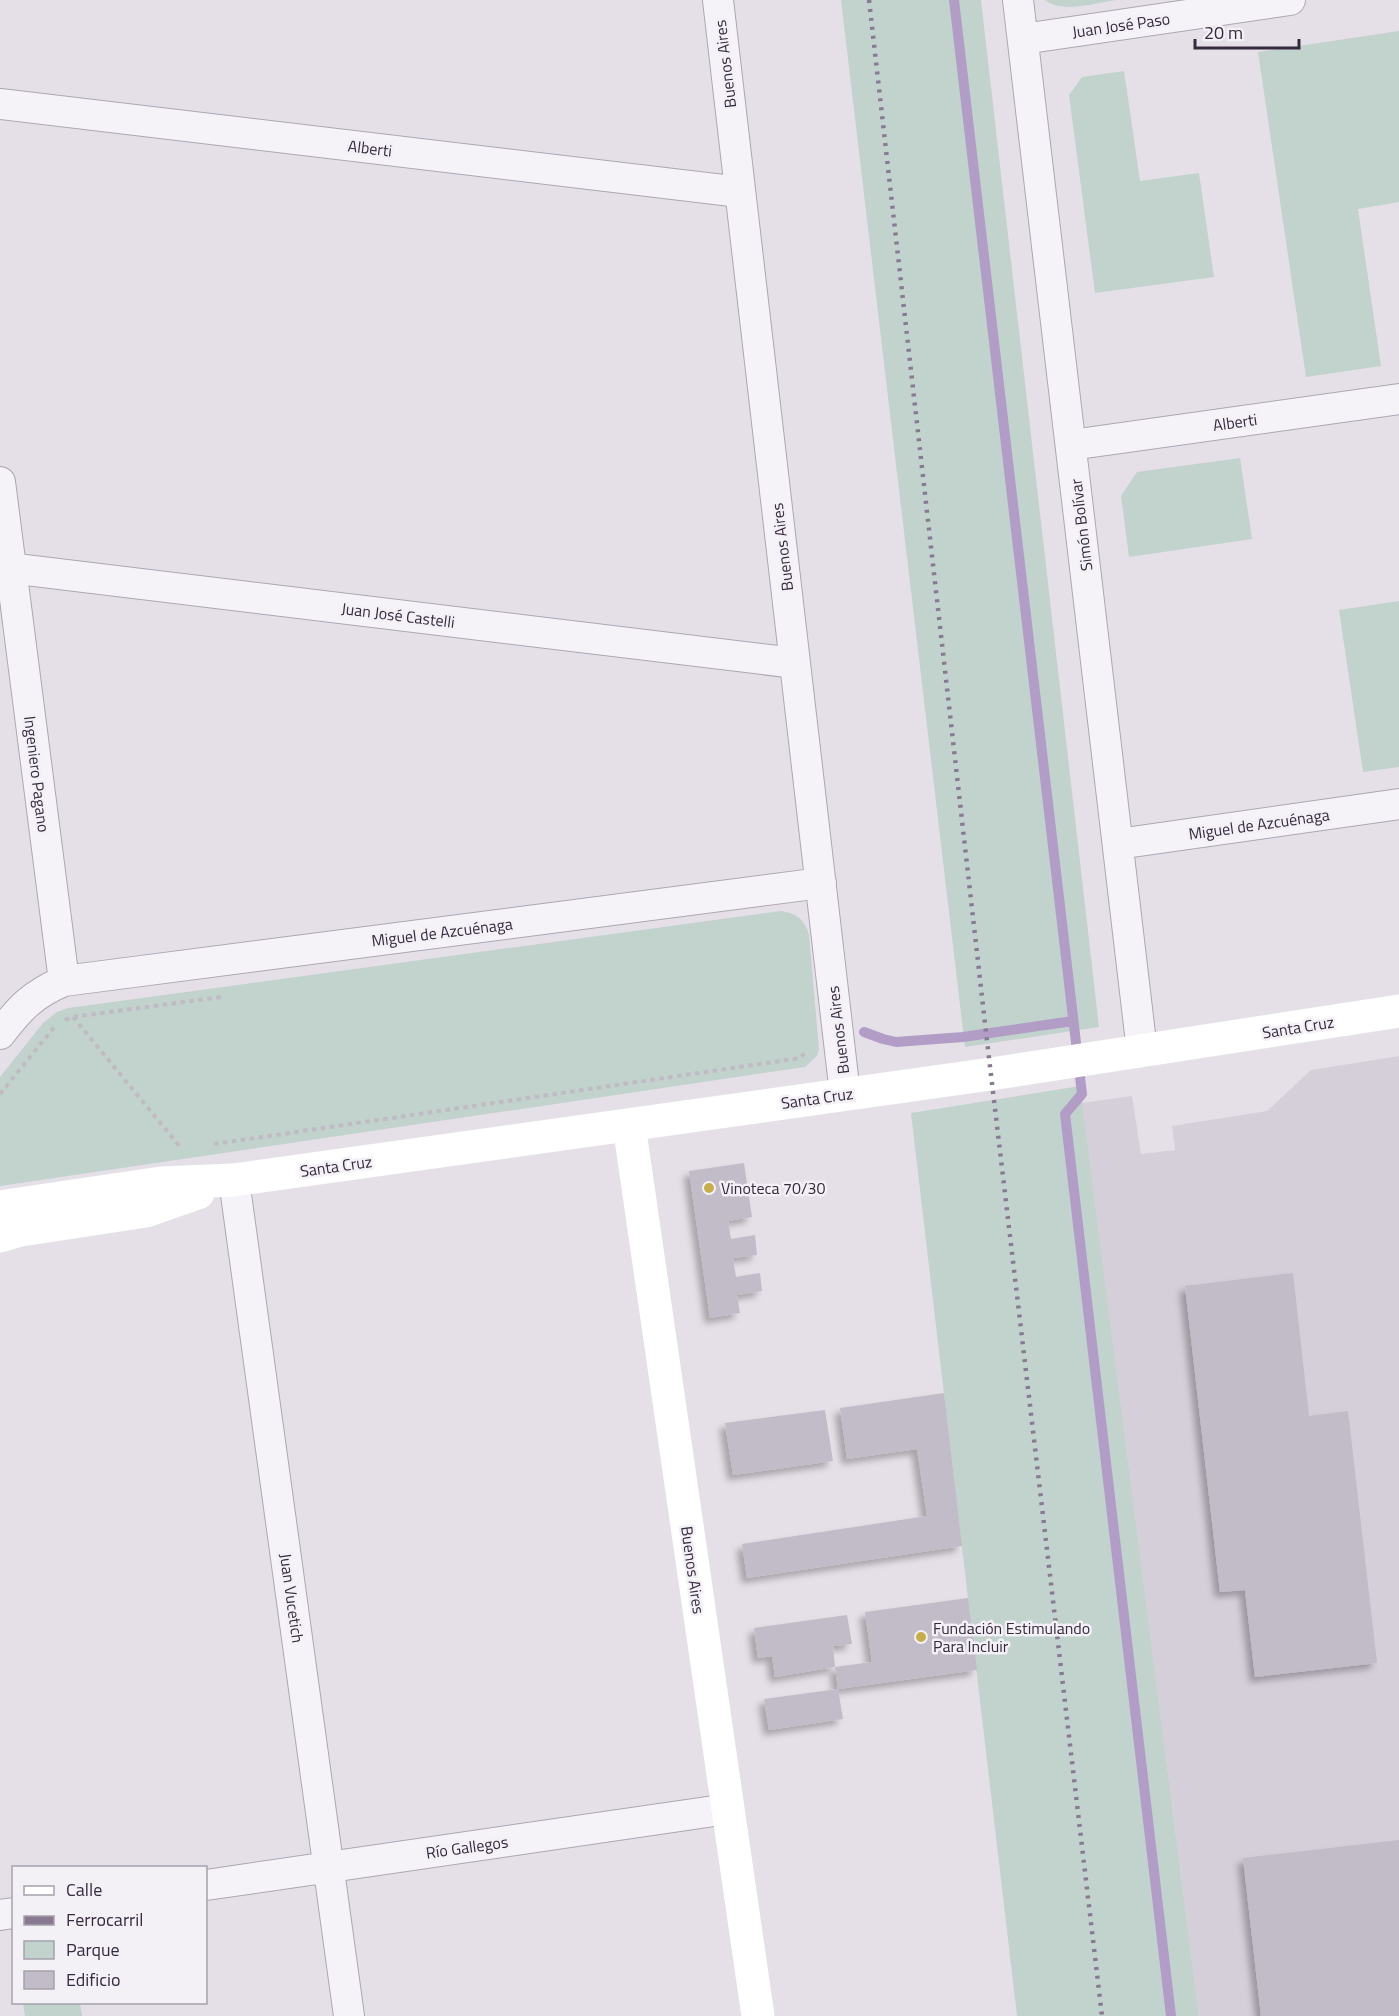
<svg xmlns="http://www.w3.org/2000/svg" width="1399" height="2016" font-family="'Titillium Web',sans-serif">
<style>
.built{fill:#d5cfda}
.green{fill:#c2d2cd}
.lines{fill:none;stroke-linecap:round;stroke-linejoin:round}
.stream{stroke:#b19dc6;stroke-width:10}
.building{fill:#c2bbc8;filter:url(#shadow)}
.street-casing{stroke:#ada6b2;stroke-width:32}
.path{stroke:#c0bbc3;stroke-width:4;stroke-dasharray:4.5 4.5;stroke-linecap:butt}
.street{stroke:#f5f3f7;stroke-width:30}
.secondary{stroke:#fff;stroke-width:33}
.rail{stroke:#887b91;stroke-width:4.5;stroke-dasharray:3 6;stroke-linecap:butt}
.poi-dot{fill:#c6ae4d;stroke:#f3f0f6;stroke-width:2}
.labels{text-anchor:middle;stroke-width:5;stroke-linejoin:round;paint-order:stroke}
.street-label{font-size:16px;fill:#362a3f;stroke:#f3f0f6}
.poi-label{font-size:16px;fill:#362a3f;stroke:#f3f0f6;text-anchor:start}
</style>
<defs>
<filter id="shadow"><feDropShadow dx="-5.5" dy="5.5" stdDeviation="3" flood-color="#0004"/></filter>
</defs>
<rect width="100%" height="100%" fill="#e5e0e8"/>
<path class="built" d="M1399,1056V2016H1199L1082,1103L1132,1096L1141,1154L1175,1150L1172,1126L1267,1111L1311,1070Z"/>
<path class="green" d="M841,0H981L1099,1027L965,1047Z
M1045,0H1116C1095,3 1063,14 1045,0Z
M1399,31V202L1358,209L1381,366L1306,377L1258,52Z
M1124,71L1140,181L1199,173L1214,277L1095,293L1069,95L1082,77Z
M1240,458L1252,539L1129,557L1121,496L1137,472Z
M1399,601V767L1363,772L1339,610Z
M781,911C797,913 805,920 809,935L819,1049L817,1056L805,1067L0,1186V1077L43,1023L57,1012L68,1008Z
M1080,1086L1199,2016H1017L911,1113Z
M23,2003H80L82,2016H25Z"/>
<g class="lines">
<path class="stream" d="M954,0L1082,1094L1065,1114L1171,2016
M864,1032L883,1039L896,1042L963,1037L1073,1021"/>
</g>
<path class="building" d="M744,1163L752,1217L728,1221L731,1239L755,1235L757,1255L733,1258L736,1277L760,1273L762,1291L737,1295L740,1313L710,1318L689,1171Z
M1293,1273L1309,1416L1348,1411L1377,1663L1255,1677L1245,1590L1220,1592L1185,1286Z
M944,1393L962,1546L747,1578L742,1544L927,1516L917,1449L847,1459L840,1408Z
M825,1410L833,1461L733,1475L725,1423Z
M968,1598L977,1670L838,1689L835,1667L872,1662L865,1612Z
M847,1615L852,1644L833,1646L835,1667L775,1677L772,1656L758,1658L754,1628Z
M838,1689L843,1719L769,1730L764,1699Z
M1399,1840V2016H1261L1243,1858Z"/>
<g class="lines">
<g class="street-casing">
<path id="street" d="M718,0L845,1094
M1018,0L1142,1051
M1023,39L1290,0
M0,104L740,192
M1071,445L1399,399
M0,482L64,981
M0,567L795,663
M1118,844L1399,804
M0,1034C20,1008 33,994 64,981L821,883
M234,1180L349,2016
M206,1885L728,1809
M0,1915L14,1913"/>
</g>
<path class="path" d="M73,1017L181,1148
M65,1020L73,1017L221,997
M0,1094L56,1025
M214,1144L794,1059L800,1058L807,1051"/>
<use href="#street" class="street"/>
<path class="secondary" d="M629,1125L758,2016
M0,1207L161,1183L234,1180L991,1074L1399,1011
M0,1236L21,1230L146,1211L198,1193"/>
<path class="rail" d="M869,0L987,1041L1102,2016"/>
</g>
<g class="poi-dot">
<circle cx="709" cy="1188" r="6"/>
<circle cx="921" cy="1637" r="6"/>
</g>
<g class="labels">
<g class="street-label">
<text transform="translate(1121 25) rotate(-8)" y="6">Juan José Paso</text>
<text transform="translate(725 64) rotate(-97)" y="6">Buenos Aires</text>
<text transform="translate(370 148) rotate(7)" y="6">Alberti</text>
<text transform="translate(1235 422) rotate(-8)" y="6">Alberti</text>
<text transform="translate(1081 525) rotate(-97)" y="6">Simón Bolívar</text>
<text transform="translate(782 547) rotate(-97)" y="6">Buenos Aires</text>
<text transform="translate(398 615) rotate(7)" y="6">Juan José Castelli</text>
<text transform="translate(37 774) rotate(83)" y="6">Ingeniero Pagano</text>
<text transform="translate(1259 824) rotate(-8)" y="6">Miguel de Azcuénaga</text>
<text transform="translate(442 932) rotate(-7)" y="6">Miguel de Azcuénaga</text>
<text transform="translate(1298 1027) rotate(-9)" y="6">Santa Cruz</text>
<text transform="translate(838 1030) rotate(-97)" y="6">Buenos Aires</text>
<text transform="translate(817 1098) rotate(-8)" y="6">Santa Cruz</text>
<text transform="translate(336 1166) rotate(-8)" y="6">Santa Cruz</text>
<text transform="translate(693 1570) rotate(82)" y="6">Buenos Aires</text>
<text transform="translate(292 1598) rotate(82)" y="6">Juan Vucetich</text>
<text transform="translate(467 1847) rotate(-8)" y="6">Río Gallegos</text>
</g>
<g class="poi-label">
<text x="721" y="1194">Vinoteca 70/30</text>
<text x="933" y="1634">Fundación Estimulando<tspan x="933" dy="18">Para Incluir</tspan></text>
</g>
</g>
<rect x="12" y="1866" width="195" height="138" fill="#f3f0f6" stroke="#a7a1ad" stroke-width="1.5"/>
<rect x="24" y="1886" width="30" height="9" fill="#ffffff" stroke="#a7a1ad" stroke-width="1.5"/>
<text x="66" y="1896" font-size="18" fill="#362a3f">Calle</text>
<rect x="24" y="1916" width="30" height="9" fill="#887b91" stroke="#a7a1ad" stroke-width="1.5"/>
<text x="66" y="1926" font-size="18" fill="#362a3f">Ferrocarril</text>
<rect x="24" y="1941" width="30" height="18" fill="#c2d2cd" stroke="#a7a1ad" stroke-width="1.5"/>
<text x="66" y="1956" font-size="18" fill="#362a3f">Parque</text>
<rect x="24" y="1971" width="30" height="18" fill="#c2bbc8" stroke="#a7a1ad" stroke-width="1.5"/>
<text x="66" y="1986" font-size="18" fill="#362a3f">Edificio</text>
<path d="M1195 39v9h104v-9" fill="none" stroke="#362a3f" stroke-width="3"/>
<text x="1204" y="39" font-size="18" fill="#362a3f" stroke="#f3f0f6" stroke-width="4.5" paint-order="stroke">20 m</text>
</svg>
